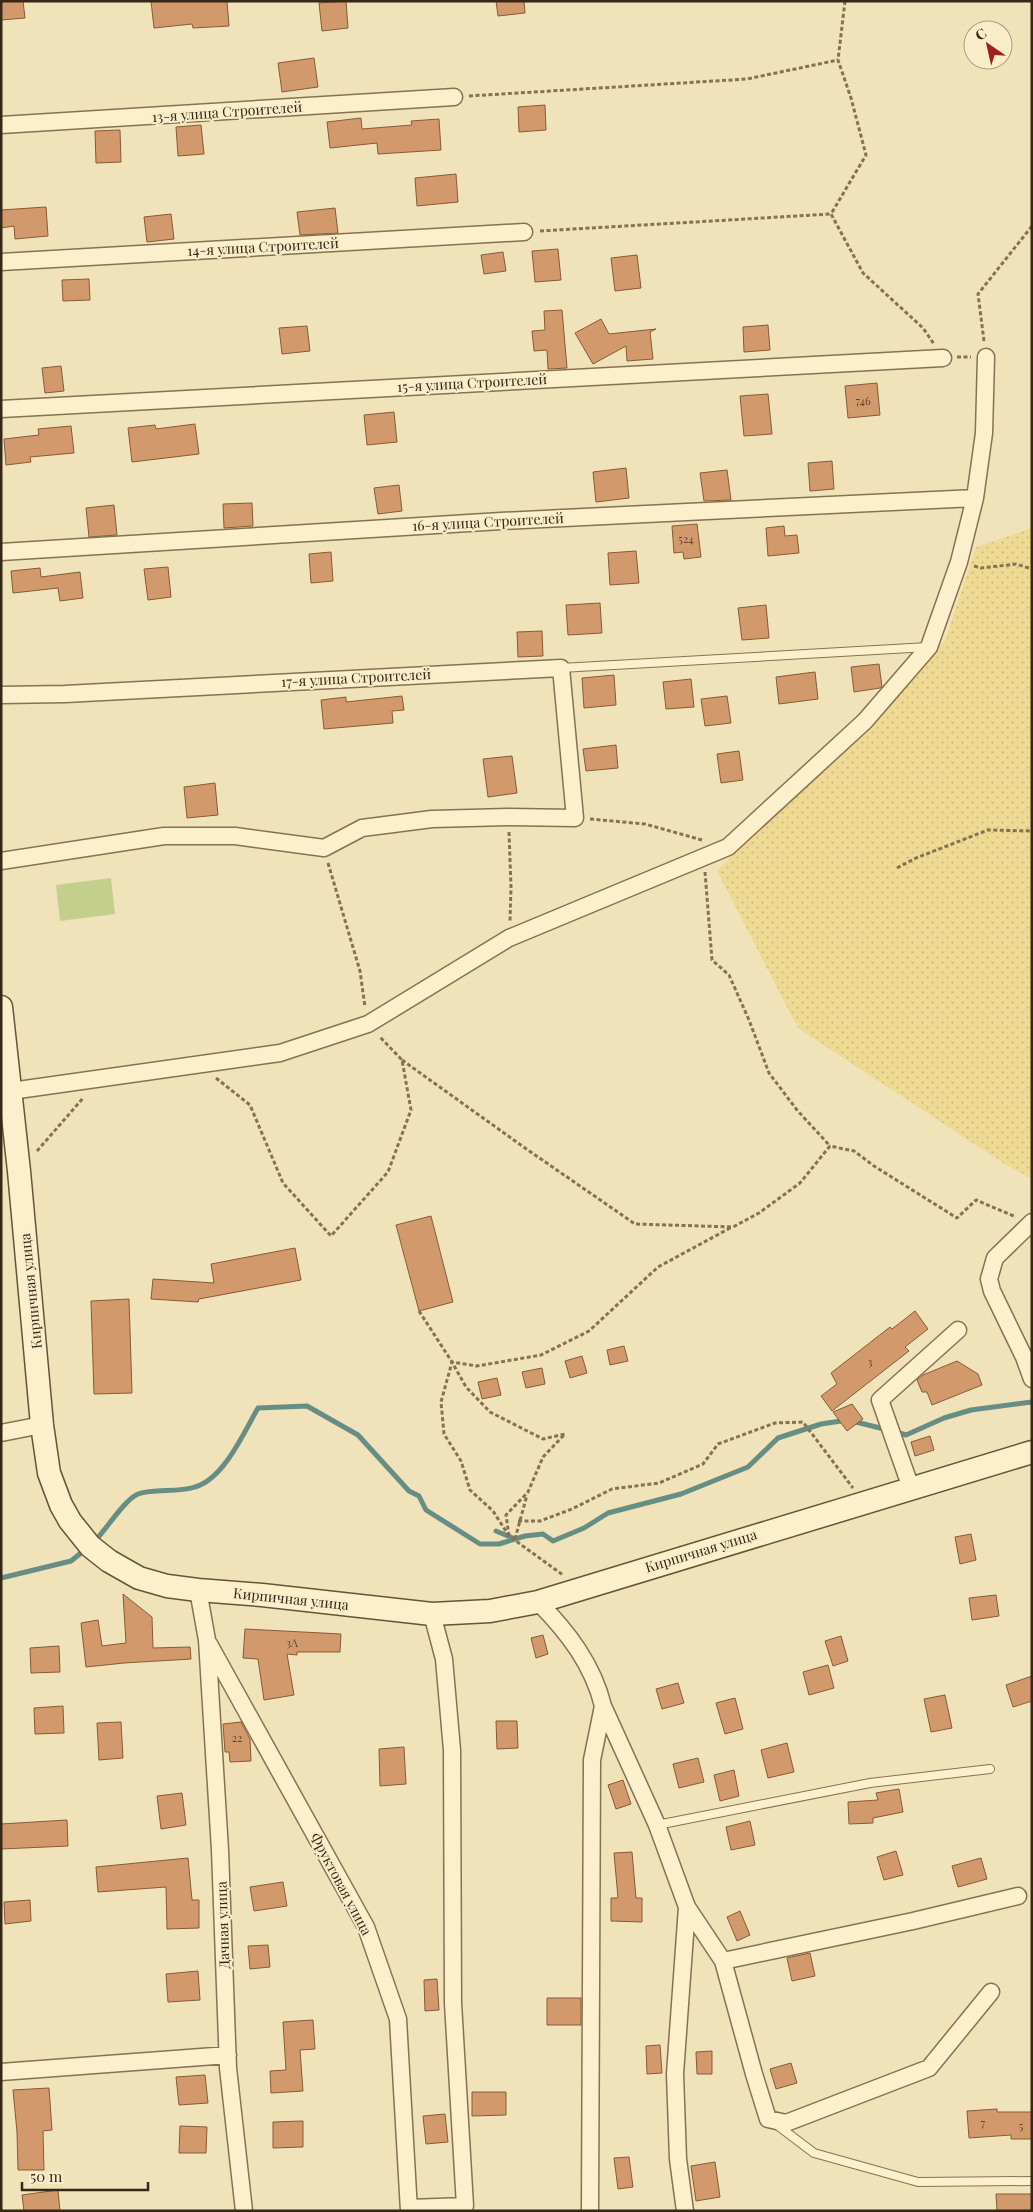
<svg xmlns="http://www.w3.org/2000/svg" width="1033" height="2212" font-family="'Playfair Display',serif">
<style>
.sand{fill:url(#sand-dots)}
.green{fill:#c5cf8d}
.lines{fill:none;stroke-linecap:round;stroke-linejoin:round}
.stream{stroke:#668e85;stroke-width:5}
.building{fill:#d29a6c;stroke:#885a37}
.lane-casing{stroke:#887153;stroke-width:10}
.street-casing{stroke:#887153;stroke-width:19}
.secondary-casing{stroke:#695237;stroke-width:25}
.path{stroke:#887153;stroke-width:3;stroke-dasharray:4 2.5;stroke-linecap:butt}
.lane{stroke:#fbefcc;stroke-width:8}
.street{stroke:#fbefcc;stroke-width:16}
.secondary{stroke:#fbefcc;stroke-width:22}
.labels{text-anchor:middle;stroke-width:4;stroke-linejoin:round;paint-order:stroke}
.number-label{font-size:11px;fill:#5c442e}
.street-label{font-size:14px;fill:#352819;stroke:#f8ecc9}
</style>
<defs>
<pattern id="sand-dots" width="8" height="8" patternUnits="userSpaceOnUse" patternTransform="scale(1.25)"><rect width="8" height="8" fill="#efda93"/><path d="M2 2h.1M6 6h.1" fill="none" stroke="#cebb7e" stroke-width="1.8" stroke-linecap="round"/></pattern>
</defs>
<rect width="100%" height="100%" fill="#f0e2b9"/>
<path class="sand" d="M1032,528V1179L1003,1163L798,1028L717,871L831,759L945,641L976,547Z"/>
<path class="green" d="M111,878L115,914L60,921L56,885Z"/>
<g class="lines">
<path class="stream" d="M896,1432L906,1435L944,1418L971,1410L1032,1402
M496,1531L515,1539
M94,1542C105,1531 125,1499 138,1494C155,1488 177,1493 195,1487C224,1479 244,1432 258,1408L307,1406L358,1435L409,1491L419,1496L426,1510L480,1544H499L525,1536L543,1534L553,1541L584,1528L608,1513L681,1494L748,1467L778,1438L821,1424L848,1420L888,1430
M1,1578L71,1561L86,1549"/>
</g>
<path class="building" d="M1,1H23L25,18L1,20Z
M151,1H227L229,26L193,28L192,24L154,28Z
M346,1L348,28L322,31L319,3Z
M496,1H524L525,13L498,16Z
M314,58L318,87L282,92L278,63Z
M545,105L546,130L519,132L518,107Z
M361,118L362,129L412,125L411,121L439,119L441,150L378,154L377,143L330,148L327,122Z
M201,125L204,154L178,156L176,127Z
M120,130L121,162L96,163L95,131Z
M456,174L458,202L417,206L415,178Z
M46,207L48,236L15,239L14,226L1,228V210Z
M335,208L338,233L300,235L297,212Z
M171,214L174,239L147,242L144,217Z
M558,249L561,280L535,282L532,251Z
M503,252L506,271L484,274L481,255Z
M637,255L641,288L615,291L611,258Z
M89,279L90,300L63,301L62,280Z
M562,310L567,368L548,369L547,350L534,351L532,331L545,330L544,311Z
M601,319L609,334L656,329L650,332L653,359L627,361L626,346L593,364L575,333Z
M768,325L770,350L744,352L743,327Z
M307,326L310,351L282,354L279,328Z
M61,366L64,391L45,393L42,368Z
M877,383L880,415L848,418L845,386Z
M768,394L772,434L744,436L740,396Z
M394,412L397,442L367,445L364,415Z
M195,424L199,454L132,462L128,428L155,425L156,429Z
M71,426L74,453L30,457L31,462L6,465L4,439L39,435L38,429Z
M832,461L834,489L810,491L808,463Z
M626,468L629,498L596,502L593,472Z
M727,470L731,500L704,501L700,473Z
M399,485L402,511L378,514L374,488Z
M252,503L253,526L224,528L223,504Z
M114,505L117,535L89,537L86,508Z
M697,524L701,557L684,559L683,552L674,553L672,526Z
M784,526L785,536L797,535L799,553L768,556L766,528Z
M636,551L639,583L610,585L608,553Z
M331,552L333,581L311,583L309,554Z
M168,567L171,597L148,600L144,569Z
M40,568L41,577L80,572L83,598L60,601L58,588L13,593L11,571Z
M600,603L602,633L568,635L566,605Z
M766,605L769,638L742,640L738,608Z
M542,631L543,656L518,657L517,632Z
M879,664L882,687L880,688L854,692L851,667Z
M815,672L818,699L779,704L776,677Z
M614,675L616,705L584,708L582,678Z
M691,679L694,707L666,709L663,682Z
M402,696L404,710L392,711L393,723L324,729L321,700L346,697V702Z
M727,696L731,723L705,726L701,699Z
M616,745L618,768L586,771L583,749Z
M739,751L743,780L721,783L717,754Z
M512,756L517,793L488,797L483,759Z
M215,783L218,815L187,818L184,787Z
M431,1216L453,1302L419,1311L396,1225Z
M295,1248L301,1280L199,1299L198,1302L151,1299L153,1279L214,1283L211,1264Z
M129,1299L132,1393L94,1394L91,1301Z
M915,1311L928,1329L905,1347L909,1351L832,1411L821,1396L837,1384L831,1373L890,1327L892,1329Z
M624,1346L628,1361L610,1365L607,1350Z
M582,1356L587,1373L570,1378L565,1361Z
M957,1361L978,1374L982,1385L932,1405L927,1392H922L917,1380L923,1375Z
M542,1368L545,1384L526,1388L522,1372Z
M497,1378L501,1395L482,1399L478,1382Z
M852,1404L863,1419L847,1431L833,1412Z
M930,1436L934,1450L915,1456L911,1442Z
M971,1534L976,1560L960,1564L955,1537Z
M123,1594L152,1617L153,1648L190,1647L191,1659L124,1663L86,1667L81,1623L98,1620L102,1646L126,1643Z
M996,1595L999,1616L972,1620L969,1598Z
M245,1629L341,1634L340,1652H297V1655L287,1654L294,1695L264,1700L258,1659L243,1658Z
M543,1635L548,1654L536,1658L531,1638Z
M841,1636L848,1661L833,1666L825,1641Z
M59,1646L60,1672L31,1673L30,1648Z
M828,1665L834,1688L809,1695L803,1672Z
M1032,1676V1701L1013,1707L1006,1685Z
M678,1683L684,1703L662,1709L656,1689Z
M945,1695L952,1728L931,1732L924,1699Z
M735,1698L743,1729L725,1734L716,1703Z
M63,1706L64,1733L35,1734L34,1708Z
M496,1721H517L518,1748L497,1749Z
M121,1722L123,1758L99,1760L97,1723Z
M241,1722L250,1739L251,1761L230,1762L229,1752H225L223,1724Z
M787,1743L794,1772L768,1778L761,1750Z
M404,1747L406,1784L380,1786L379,1749Z
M698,1758L704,1782L679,1788L673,1764Z
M734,1770L739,1796L720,1801L714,1775Z
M623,1780L631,1804L616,1809L608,1785Z
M899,1789L903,1812L873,1818V1823L849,1824L848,1802L878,1800L876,1793Z
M182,1793L186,1825L161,1829L157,1796Z
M67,1820L68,1846L1,1849V1824Z
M750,1821L755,1845L731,1850L726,1827Z
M896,1851L903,1875L884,1880L877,1857Z
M632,1852L636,1898H642V1922L611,1921V1898H618L614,1853Z
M188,1858L192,1900H199V1928L167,1929L166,1887L98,1892L96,1867Z
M981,1858L987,1879L958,1887L952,1866Z
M283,1882L287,1906L254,1911L250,1887Z
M30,1900L31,1921L5,1924L4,1902Z
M740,1911L750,1935L737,1941L727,1917Z
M268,1945L270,1967L250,1969L248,1946Z
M810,1953L815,1976L792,1981L787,1958Z
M198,1971L200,2000L168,2002L166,1974Z
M437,1979L439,2010L425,2011L424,1980Z
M547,1998H581V2025H547Z
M313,2020L315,2049L300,2050L303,2091L271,2093L270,2071L286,2070L283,2022Z
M660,2045L662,2073L647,2074L646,2046Z
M712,2051V2074H697L696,2052Z
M791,2063L797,2083L776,2089L770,2069Z
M205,2075L208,2103L179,2105L176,2077Z
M49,2088L52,2130L43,2131L44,2170H18L17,2132L13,2090Z
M472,2092H506V2115L472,2116Z
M997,2109V2112H1032V2139H1011V2135L969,2138L967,2111Z
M445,2114L448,2142L426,2144L423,2116Z
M303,2121V2147L273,2148V2122Z
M180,2126L207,2127L206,2153H179Z
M629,2157L633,2187L618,2189L614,2158Z
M715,2162L720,2197L696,2201L691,2166Z
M58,2190L60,2211H24L22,2195Z
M996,2194H1032V2211H997Z"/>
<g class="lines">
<g class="lane-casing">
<path id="lane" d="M561,668L928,647
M657,1825L870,1783L990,1769
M777,2125L814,2153L918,2182L1032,2181"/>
</g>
<g class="street-casing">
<path id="street" d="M1,125L454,97
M1,262L524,232
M1,409L943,358
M1,552L501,521L975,498
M1,695L65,694L561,668L575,818L508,817L432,819L362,828L324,848L235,836H164L1,861
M11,1091L280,1053L368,1024L509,938L728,847L865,721L929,647L959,562L975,498L984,433L986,357
M1032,1222L995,1258L989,1279L992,1291L1024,1357L1032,1379
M1,1433L42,1425
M911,1488L880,1400L958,1330
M198,1590L207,1640L220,1850L228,2068L244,2211
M538,1602C568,1632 593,1665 603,1706L657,1825L687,1907L723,1961L754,2074L768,2119L786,2123L929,2068L991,1992
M209,1644L366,1927L398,2019L409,2211
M723,1961L913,1921L1018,1896
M1,2072L228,2055
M409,2208L465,2206L453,2003L452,1750L444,1659L432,1614
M590,2210L592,1760L603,1706
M685,2211L678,2159L675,2074L687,1907"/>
</g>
<g class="secondary-casing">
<path id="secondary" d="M1,1007L19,1171L42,1425L49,1473L61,1505L70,1521L90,1546L109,1561L139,1578L167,1586L198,1590L262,1595L432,1614L490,1611L538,1602L1032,1452"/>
</g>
<path class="path" d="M845,1L838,60L851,98L866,155L831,214L863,273L923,328L934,344
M469,96L747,79L838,60
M540,231L831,214
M984,341L978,294L1032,226
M957,357H971
M974,566L981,568L1016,564L1032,569
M590,819L645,824L702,840
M509,832L511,887L510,921
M328,863L360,971L365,1007
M897,868L916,858L988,830L1032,831
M705,872L712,960L729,975L749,1020L769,1073L797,1110L830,1146
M402,1060L525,1148L635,1224L733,1227L759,1213L800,1183L830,1146L854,1151L874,1166L957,1218L976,1200L1016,1217
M216,1078L250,1105L283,1183L331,1236L388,1172L411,1110L402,1060L379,1036
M37,1151L84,1097
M419,1311L452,1362L477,1366L541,1355L589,1331L658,1267L732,1227
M518,1521H540L572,1509L612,1489L659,1483L703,1464L718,1444L775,1423L803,1422L853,1488
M509,1536L506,1515L528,1492L543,1457L565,1434L543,1439L490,1412L466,1387L452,1362L441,1402L444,1434L461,1461L470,1490L493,1511L509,1536L563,1575
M515,1539L527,1495"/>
<use href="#lane" class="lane"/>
<use href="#street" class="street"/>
<use href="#secondary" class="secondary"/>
</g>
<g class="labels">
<g class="number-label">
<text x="863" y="405">746</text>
<text x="686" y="543">524</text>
<text x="870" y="1366">3</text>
<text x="292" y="1647">3А</text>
<text x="237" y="1742">22</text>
<text x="983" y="2127">7</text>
<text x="1021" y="2130">5</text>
</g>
<g class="street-label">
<text transform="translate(227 112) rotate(-4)" y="5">13-я улица Строителей</text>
<text transform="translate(263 247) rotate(-3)" y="5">14-я улица Строителей</text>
<text transform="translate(472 383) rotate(-3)" y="5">15-я улица Строителей</text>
<text transform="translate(488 522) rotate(-3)" y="5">16-я улица Строителей</text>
<text transform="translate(356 678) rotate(-3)" y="5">17-я улица Строителей</text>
<text transform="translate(31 1291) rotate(-96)" y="5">Кирпичная улица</text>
<text transform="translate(701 1551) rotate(-17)" y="5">Кирпичная улица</text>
<text transform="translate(291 1599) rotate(6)" y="5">Кирпичная улица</text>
<text transform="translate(341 1884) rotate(62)" y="5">Фруктовая улица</text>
<text transform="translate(223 1925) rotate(-92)" y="5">Дачная улица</text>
</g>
</g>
<rect width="1033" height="2212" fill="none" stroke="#352819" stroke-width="5"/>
<g transform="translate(988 45) rotate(326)"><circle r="24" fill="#f8ecc9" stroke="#aa9e83"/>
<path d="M0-4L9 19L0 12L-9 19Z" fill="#9b231f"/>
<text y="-8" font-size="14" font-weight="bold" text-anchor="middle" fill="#352819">С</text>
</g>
<path d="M22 2182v8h126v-8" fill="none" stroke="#352819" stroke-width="2.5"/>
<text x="30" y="2182" font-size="15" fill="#352819" stroke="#f8ecc9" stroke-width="4" paint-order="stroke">50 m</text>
</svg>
